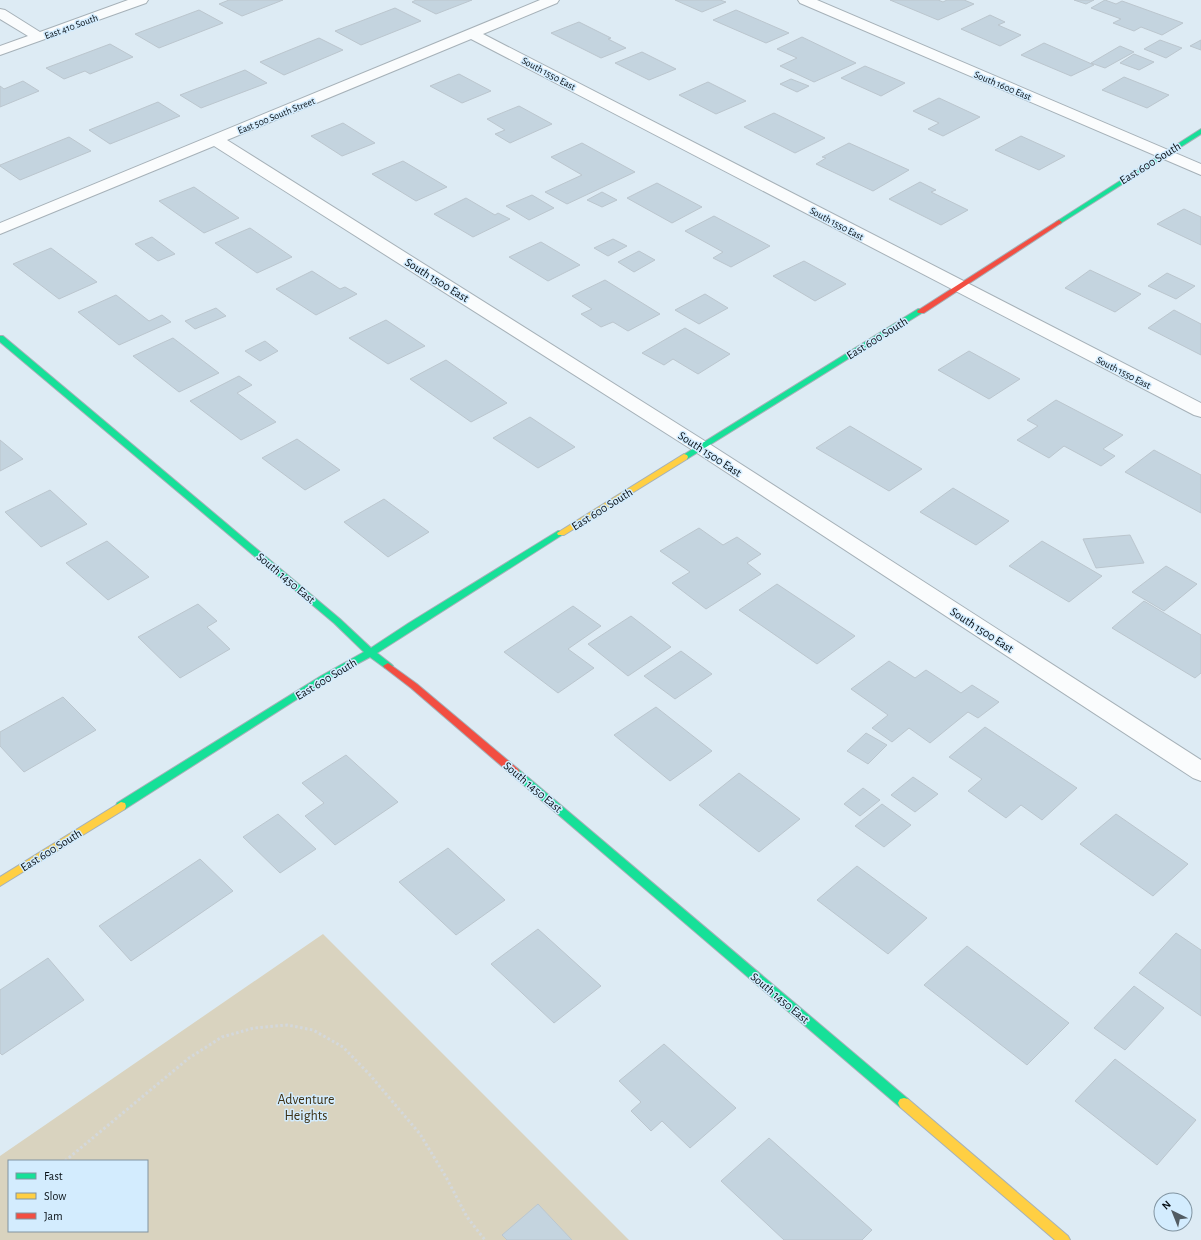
<svg xmlns="http://www.w3.org/2000/svg" width="1201" height="1240" font-family="'Alegreya Sans',sans-serif">
<style>
.green{fill:#d9d3bf;fill-rule:evenodd}
.building{fill:#c4d4df;stroke:#bbc6ce}
.lines{fill:none;stroke-linecap:round;stroke-linejoin:round}
.street-casing{stroke:#a6b1b8;stroke-width:2}
.fast-casing{stroke:#a6b1b8;stroke-width:2}
.slow-casing{stroke:#a6b1b8;stroke-width:2}
.jam-casing{stroke:#a6b1b8;stroke-width:2}
.path{stroke:#d4d8db;stroke-width:3;stroke-dasharray:2.5 2.5;stroke-linecap:butt}
.street{fill:#fafcfd;fill-rule:evenodd}
.fast{fill:#16e098;fill-rule:evenodd}
.slow{fill:#ffcf43;fill-rule:evenodd}
.jam{fill:#f24e42;fill-rule:evenodd}
.labels{text-anchor:middle;stroke-width:3;stroke-linejoin:round;paint-order:stroke}
.far-street-label{font-size:10px;fill:#070f15;stroke:#d3ecfe}
.street-label{font-size:12px;fill:#070f15;stroke:#d3ecfe}
.near-park-label{font-size:14px;fill:#3d3013;stroke:#d3ecfe}
</style>
<rect width="100%" height="100%" fill="#ddebf4"/>
<path class="green" d="M323,934L629,1240H0V1156ZM9,1161H147V1231H9Z"/>
<path class="building" d="M229,0H283L242,16L219,4Z
M416,0H472L436,14L412,2Z
M675,0H720L726,2L702,12Z
M890,0H938L943,2L947,0H964L974,4L938,20Z
M1074,0H1094L1086,4Z
M1105,0L1116,4L1122,1L1183,23L1162,35L1141,27L1134,31L1113,23L1121,19L1091,8Z
M395,8L421,21L361,45L335,31Z
M199,10L223,23L159,48L135,34Z
M736,10L789,33L766,43L713,20Z
M990,15L1005,22L998,25L1021,35L1000,46L961,29Z
M579,22L611,38L608,39L626,48L601,58L551,33Z
M802,37L856,63L814,82L780,66L797,58L777,49Z
M319,38L343,50L284,75L260,62Z
M1160,40L1182,48L1166,58L1144,49Z
M1201,40V50L1190,46Z
M1044,43L1094,65L1071,76L1021,55Z
M110,44L133,57L90,74L85,71L64,79L46,68Z
M1120,46L1134,52L1105,68L1091,63Z
M642,52L676,69L649,80L615,63Z
M1134,54L1154,62L1139,70L1120,63Z
M865,66L905,83L881,96L841,78Z
M245,70L267,83L201,108L180,95Z
M459,74L491,91L462,103L430,86Z
M1124,77L1169,95L1147,108L1102,90Z
M791,79L809,86L797,92L780,84Z
M23,81L39,91L0,107V86L4,89Z
M708,82L746,101L716,114L679,95Z
M939,98L980,117L943,136L928,129L939,123L913,111Z
M158,102L180,116L110,144L89,130Z
M519,106L552,124L510,143L495,134L505,130L487,119Z
M774,113L825,138L795,153L744,127Z
M343,123L375,143L342,156L311,136Z
M1021,136L1065,156L1039,170L995,150Z
M69,137L91,151L20,180L0,166V165Z
M582,143L635,172L567,204L545,192L582,175L551,157Z
M849,143L909,170L873,191L816,164L826,158L822,157Z
M403,161L447,187L416,201L372,174Z
M920,182L936,190L931,192L968,210L941,225L889,199Z
M657,183L702,207L672,223L627,198Z
M194,187L239,218L204,233L159,201Z
M602,192L617,200L602,207L587,200Z
M532,195L554,208L529,220L506,206Z
M466,198L495,215L498,213L510,219L473,237L434,214Z
M1184,209L1201,217V245L1157,224Z
M714,216L770,246L731,267L713,258L723,252L685,231Z
M250,228L292,257L257,273L215,243Z
M152,237L175,254L158,261L135,244Z
M613,239L627,246L608,256L594,248Z
M541,242L580,265L548,281L509,257Z
M51,248L97,282L59,299L13,264Z
M639,251L655,260L634,272L618,262Z
M804,261L846,284L815,301L773,276Z
M1090,270L1141,294L1115,312L1065,288Z
M312,271L340,289L345,287L357,294L316,315L276,289Z
M1167,273L1195,286L1176,299L1148,286Z
M605,280L660,314L628,331L613,322L601,327L581,314L592,309L572,296Z
M705,294L728,308L699,324L675,310Z
M116,295L149,321L162,315L171,322L119,345L78,312Z
M216,308L226,316L195,329L185,321Z
M1174,310L1201,324V355L1148,328Z
M386,320L425,346L388,364L349,338Z
M685,328L730,354L698,374L673,359L664,365L642,353Z
M173,338L219,373L179,392L133,356Z
M265,341L278,351L260,361L245,351Z
M969,351L1020,379L989,399L938,370Z
M446,360L507,403L471,422L410,379Z
M239,376L252,385L237,393L276,422L241,440L190,401Z
M1056,400L1123,435L1103,449L1115,456L1101,466L1064,446L1049,458L1017,440L1038,426L1027,420Z
M530,417L575,447L538,468L493,438Z
M850,426L922,469L889,491L816,448Z
M297,439L340,470L305,490L262,458Z
M0,440L23,459L0,471Z
M1154,450L1201,475V513L1125,472Z
M953,488L1009,521L976,545L920,512Z
M50,490L87,524L41,547L5,512Z
M384,499L429,532L388,557L344,522Z
M699,528L723,545L737,537L761,554L747,563L761,574L706,609L672,583L690,572L660,551Z
M1130,535L1144,563L1096,568L1083,539Z
M107,541L149,577L108,600L66,563Z
M1042,541L1102,576L1069,602L1009,566Z
M1166,566L1197,584L1164,611L1132,592Z
M777,584L855,636L817,664L739,610Z
M1144,601L1201,635V673L1195,678L1112,628Z
M198,604L217,621L207,627L230,649L180,678L138,637Z
M573,606L601,626L568,649L594,668L558,693L504,652Z
M631,616L671,647L628,676L588,644Z
M681,651L712,674L675,699L644,676Z
M889,661L915,678L926,670L961,693L972,685L999,702L978,718L968,712L930,743L909,728L892,742L872,728L888,715L851,689Z
M63,697L96,730L24,772L0,746V732Z
M656,707L712,751L670,781L614,735Z
M985,727L1077,788L1042,820L1021,805L1006,818L968,791L982,779L949,757Z
M866,733L887,745L868,764L847,751Z
M346,755L398,802L335,845L305,816L324,803L302,783Z
M739,773L800,819L759,852L699,805Z
M913,777L938,794L915,812L891,795Z
M863,788L880,800L860,816L844,804Z
M882,804L911,825L884,847L855,826Z
M278,814L316,849L280,873L243,837Z
M1116,814L1188,864L1153,896L1080,844Z
M448,848L505,900L456,935L399,882Z
M200,859L233,891L131,961L99,926Z
M857,866L927,918L888,954L817,900Z
M538,929L601,986L554,1023L491,964Z
M1176,933L1201,950V1016L1139,973Z
M967,946L1069,1023L1027,1065L924,985Z
M48,958L84,1000L2,1055L0,1053V990Z
M1134,986L1164,1008L1125,1050L1094,1028Z
M664,1044L736,1108L690,1148L662,1121L651,1131L631,1111L641,1102L619,1081Z
M1115,1059L1196,1120L1157,1165L1075,1101Z
M769,1138L872,1230L862,1240H784L721,1181Z
M538,1204L572,1240H507L502,1235Z"/>
<g class="lines">
<g class="street-casing">
<path id="street" d="M128,0H148L146,3L0,55V46L28,36L0,19V9L5,10L40,32Z
M540,0H559L557,3L483,34L1201,403V417L1194,415L471,39L227,140L708,443L1201,760V781L1193,778L694,451L214,146L0,234V223Z
M798,0H817L1201,164V175L800,3Z"/>
</g>
<g class="fast-casing">
<path id="fast" d="M1201,129V134L1061,223L1059,224L1056,222Z
M918,309H924L925,311L687,459H681L680,457Z
M0,336H3L340,619L371,648L409,623L558,531H564L565,533L377,653L391,664L393,666L391,668H385L370,657L327,680L125,809L121,810L117,809L116,806L117,803L321,676L364,652L334,623L0,342Z
M515,768L518,769L908,1099L910,1103L908,1107L904,1108L900,1107L512,775L510,772L512,769Z"/>
</g>
<g class="slow-casing">
<path id="slow" d="M684,454L687,455L688,457L687,459L564,535H558L557,533Z
M121,802L125,803L126,806L125,809L0,886V877Z
M904,1098L908,1099L1068,1236L1070,1240H1055L900,1107L898,1103L900,1099Z"/>
</g>
<g class="jam-casing">
<path id="jam" d="M1059,220L1062,222L1061,223L924,313H918L917,311Z
M388,663L417,684L518,769L520,772L518,775H512L411,688L385,668L383,666Z"/>
</g>
<path class="path" d="M65,1161L189,1058L222,1037L254,1028L287,1025L313,1030L343,1047L370,1075L420,1134L446,1177L467,1217L485,1240"/>
<use href="#street" class="street"/>
<use href="#fast" class="fast"/>
<use href="#slow" class="slow"/>
<use href="#jam" class="jam"/>
</g>
<g class="labels">
<g class="far-street-label">
<text transform="translate(71 26) rotate(-20)" y="4">East 410 South</text>
<text transform="translate(549 73) rotate(28)" y="4">South 1550 East</text>
<text transform="translate(1003 85) rotate(23)" y="4">South 1600 East</text>
<text transform="translate(276 115) rotate(-22)" y="4">East 500 South Street</text>
<text transform="translate(837 223) rotate(28)" y="4">South 1550 East</text>
<text transform="translate(1124 372) rotate(27)" y="4">South 1550 East</text>
</g>
<g class="street-label">
<text transform="translate(1150 163) rotate(-32)" y="4">East 600 South</text>
<text transform="translate(437 280) rotate(32)" y="4">South 1500 East</text>
<text transform="translate(877 338) rotate(-32)" y="4">East 600 South</text>
<text transform="translate(710 454) rotate(33)" y="4">South 1500 East</text>
<text transform="translate(602 509) rotate(-32)" y="4">East 600 South</text>
<text transform="translate(286 578) rotate(40)" y="4">South 1450 East</text>
<text transform="translate(982 630) rotate(33)" y="4">South 1500 East</text>
<text transform="translate(326 679) rotate(-31)" y="4">East 600 South</text>
<text transform="translate(533 787) rotate(40)" y="4">South 1450 East</text>
<text transform="translate(51 850) rotate(-32)" y="4">East 600 South</text>
<text transform="translate(780 998) rotate(40)" y="4">South 1450 East</text>
</g>
<g class="near-park-label">
<text x="306" y="1104">Adventure<tspan x="306" dy="16">Heights</tspan></text>
</g>
</g>
<rect x="8" y="1160" width="140" height="72" fill="#d3ecfe" stroke="#8194a1"/>
<rect x="16" y="1173" width="20" height="6" fill="#16e098" stroke="#8194a1"/>
<text x="44" y="1180" font-size="12" fill="#070f15">Fast</text>
<rect x="16" y="1193" width="20" height="6" fill="#ffcf43" stroke="#8194a1"/>
<text x="44" y="1200" font-size="12" fill="#070f15">Slow</text>
<rect x="16" y="1213" width="20" height="6" fill="#f24e42" stroke="#8194a1"/>
<text x="44" y="1220" font-size="12" fill="#070f15">Jam</text>
<g transform="translate(1173 1212) rotate(317)"><circle r="19" fill="#d3ecfe" stroke="#8194a1"/>
<path d="M0-3L7 15L0 10L-7 15Z" fill="#525c63"/>
<text y="-6" font-size="11" font-weight="bold" text-anchor="middle" fill="#070f15">N</text>
</g>
</svg>
